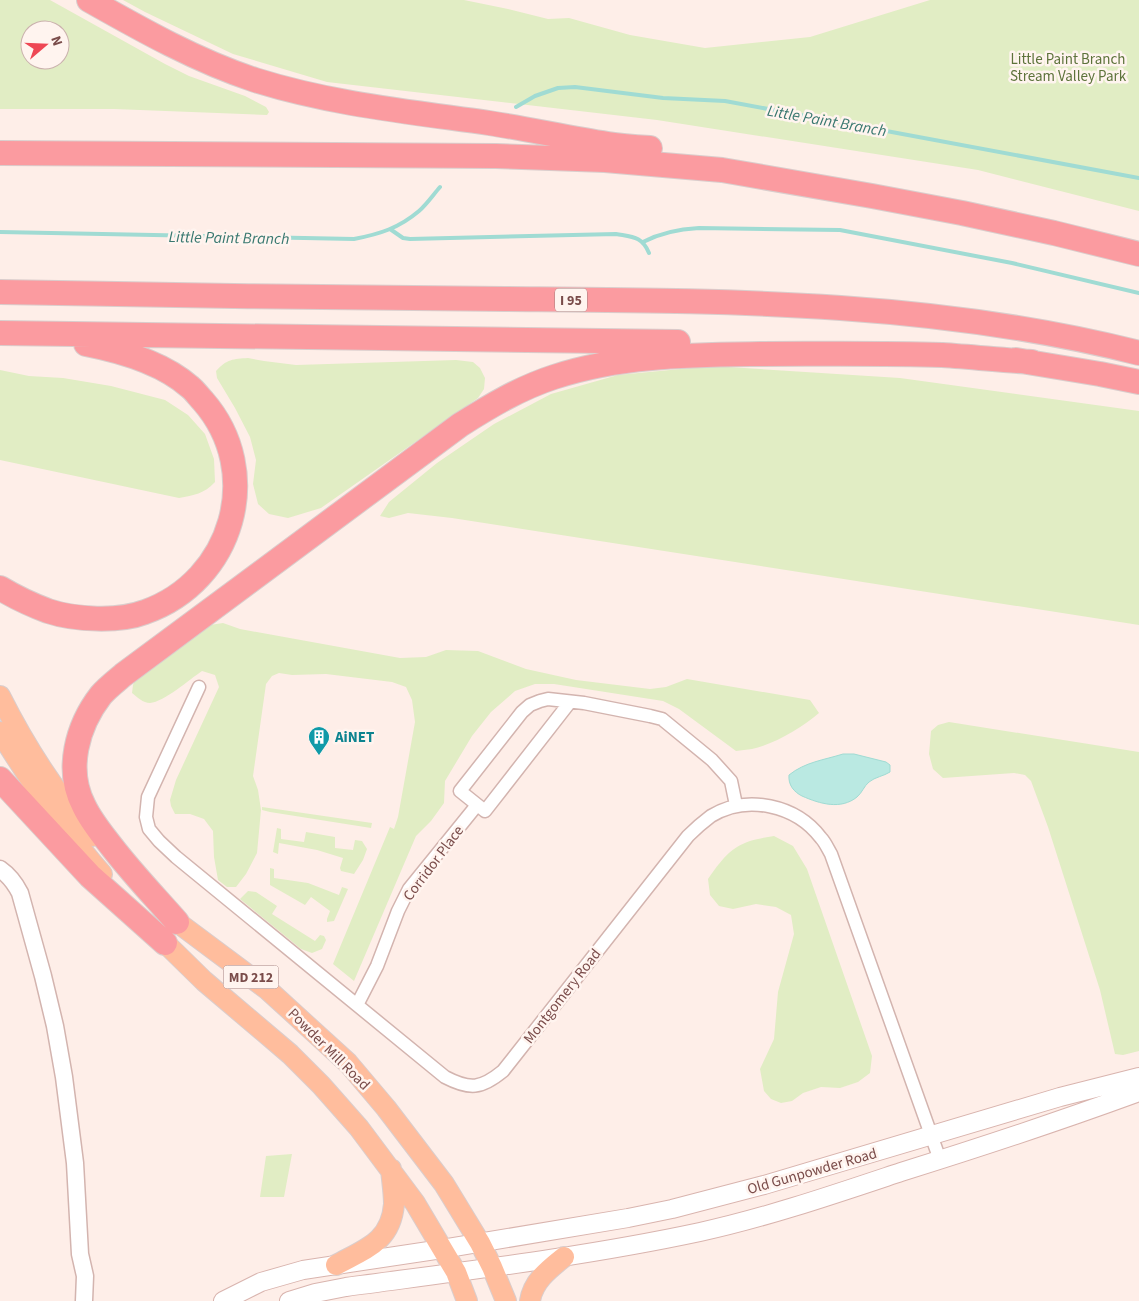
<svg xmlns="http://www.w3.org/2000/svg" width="1139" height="1301" font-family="'Source Sans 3',sans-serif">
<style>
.green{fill:#e1edc4;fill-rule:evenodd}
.water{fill:#bae9e2;stroke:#a0dbd3}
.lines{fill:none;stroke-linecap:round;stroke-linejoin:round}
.stream{stroke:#a0dbd3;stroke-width:4}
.minor-casing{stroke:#d3b4af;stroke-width:15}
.tertiary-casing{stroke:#d3b4af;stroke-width:19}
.secondary-casing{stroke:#d9b4ae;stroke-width:20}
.primary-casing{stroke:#dacdcc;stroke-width:22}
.motorway-casing{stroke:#dacdcc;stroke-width:26}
.minor{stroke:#fff;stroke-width:12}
.tertiary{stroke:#fff;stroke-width:16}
.secondary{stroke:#fff;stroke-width:18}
.primary{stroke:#ffbd9d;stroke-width:20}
.motorway{stroke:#fb9ba0;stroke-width:24}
.labels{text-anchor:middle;stroke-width:5;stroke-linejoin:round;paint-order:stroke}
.shield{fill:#fff4ef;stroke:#a27e7c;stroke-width:1}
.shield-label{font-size:14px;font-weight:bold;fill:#7a4c4a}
.park-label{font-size:15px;fill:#5d733b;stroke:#fff4ef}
.culture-label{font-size:15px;font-weight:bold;fill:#0d838f;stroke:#fff4ef;text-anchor:start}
.street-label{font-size:15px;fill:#7a4c4a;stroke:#fff4ef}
.water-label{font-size:16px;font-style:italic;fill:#397870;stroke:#fff4ef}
</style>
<rect width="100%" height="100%" fill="#feeee8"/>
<path class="green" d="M0,0H50L165,64L189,76L245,96L266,107L269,112L267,115L114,109H0ZM30,30H60V60H30Z
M123,0H464L508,9L548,19L569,18L630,35L705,48L810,37L930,0H1139V211L978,170L657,120L327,82L233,54L145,12Z
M248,358L264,361L296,365L456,360L473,362L480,368L485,378L484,389L478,398L321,508L288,518L269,514L258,504L253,484L256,460L250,437L235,408L217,378L216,371C227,359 233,359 248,358Z
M712,366L900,378L1139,411V625L452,518L408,513L389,518L380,516L389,502L437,463L494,424L551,394L618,375Z
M0,370L29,376L63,378L111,386L165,400L188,415L205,434L214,459L215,482C204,494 194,495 179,498L0,460Z
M223,623L240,629L400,658L426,657L446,650L478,651L526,669L576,680L650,689L666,687L687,679L810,700L819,713C802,728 774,744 752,749C747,750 741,750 736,751L679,709L663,701L554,684H535L515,691L491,712L472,736L445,781L444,803L431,821L416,836L354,981L333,964L390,827L394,829L398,817L415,722L412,700L406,687L392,682L326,674L292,675L279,673L272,676L266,684L253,776L258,790L261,810L257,853L246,874L236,887H227L218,880L214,857L213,831L204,819L190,814H175L171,806L170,800L176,780L219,687L215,675L202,671C190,679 164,702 150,703C143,703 137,697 132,693L133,685L137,675L210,625Z
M949,722L1139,752V1051L1123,1055L1115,1054L1100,990L1048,827L1031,781L1025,775L1014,773L943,778L933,769L929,754L931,731L938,725Z
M262,807L372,823L371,828L270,812L262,810Z
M277,828L281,829V839L304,842L306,832L335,837V848L353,850L355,840L362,841L367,849L363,860L354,874L341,871L340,868L343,858L317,850L279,843L278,854L273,852Z
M774,836L793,846L807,869L872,1056L870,1073L858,1082L840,1088L821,1087L803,1093L792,1101L781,1103L771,1099L764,1091L760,1069L774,1039L778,992L794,934L791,915L776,907L756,904L733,909L719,906L710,895L708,879C715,869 725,854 737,847C748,840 762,838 774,836Z
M270,868L274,869V878L308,883L339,895L342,887L348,889L334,921L327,922V919L330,911L311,897L305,905L270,885Z
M248,891L256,892L277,906L272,914L315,941L320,935L324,936L326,940L322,949L312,953L301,949L240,899Z
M292,1154L284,1197H260L266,1156Z"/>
<path class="water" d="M843,754H854L886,762L890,765V772C884,776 875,777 869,782C864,786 862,793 857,797C841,810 820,804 802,796C794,792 788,785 789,775C805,762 824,760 843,754Z"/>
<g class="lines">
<path class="stream" d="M516,107L535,96L558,88L575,87L663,98L725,101L1139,178
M390,229L403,238L410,239L616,234C632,237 642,236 649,253
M0,232L354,239C380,234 399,228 419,211C427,204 433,195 440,187
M643,242C660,233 680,229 699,228L840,230L1012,263L1139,293"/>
<g class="minor-casing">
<path id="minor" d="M199,687L148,797L146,817L149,829L159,841L176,857L445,1077C470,1090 481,1089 503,1071L688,836C695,829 703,822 711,816C747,794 796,805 821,838C825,842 828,849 831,854L940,1160
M570,702L485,811L460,791L522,712L530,705L540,701L548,699L584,703L650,716L662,719L712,760L731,781L736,805
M357,1005L377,966L398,911L409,889L477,805"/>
</g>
<g class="tertiary-casing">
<path id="tertiary" d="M0,869C10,876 15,883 20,893L43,976L55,1026L64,1077L75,1163L80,1254L85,1276L84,1301"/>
</g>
<g class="secondary-casing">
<path id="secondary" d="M223,1301L261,1282L303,1270L442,1249L628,1218L672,1209L764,1185L1060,1097L1139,1077
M289,1301L315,1293L346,1287C464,1271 583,1257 700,1232C768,1217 835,1194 901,1172C981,1147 1060,1121 1139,1092"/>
</g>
<g class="primary-casing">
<path id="primary" d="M0,696C25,746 56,794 93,836
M0,732C31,782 63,830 102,874
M165,911L177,922L268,990L348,1063L386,1108L444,1184L480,1243L492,1267L506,1301
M155,933L204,981L290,1054L321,1085L359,1128L415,1203L456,1272L467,1301
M336,1265C365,1249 391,1242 394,1204C394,1193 392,1181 391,1169
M530,1301C533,1281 549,1269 564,1257"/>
</g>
<g class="motorway-casing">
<path id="motorway" d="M89,0C142,30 197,61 255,80C331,104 411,112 489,123C529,129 568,138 608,144C622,146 636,147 650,148
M0,153L496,156L605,160L722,170L872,196L962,213L1054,233L1139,254
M0,292C168,295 337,298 505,299C718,301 931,300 1139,353
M0,333L678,342
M1016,360L1100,374L1139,382
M0,588C15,597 32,605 48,611C75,620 119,622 145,612C233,581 265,472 203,401C199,397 195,391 190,387C163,363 122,351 86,344
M0,779L90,876L165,943
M177,922C155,897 132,873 112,847C102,834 91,821 84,806C65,770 77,726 101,695C107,688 116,681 123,675L460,425C490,406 520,388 554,377C621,355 690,355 760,354C821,354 881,353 942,355C972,357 1002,360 1032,362"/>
</g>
<use href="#minor" class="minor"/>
<use href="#tertiary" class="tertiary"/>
<use href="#secondary" class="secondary"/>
<use href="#primary" class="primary"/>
<use href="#motorway" class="motorway"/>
</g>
<defs>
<g id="building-pin" transform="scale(1.125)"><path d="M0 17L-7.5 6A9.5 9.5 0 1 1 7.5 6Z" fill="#0f9aa8" stroke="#fff4ef"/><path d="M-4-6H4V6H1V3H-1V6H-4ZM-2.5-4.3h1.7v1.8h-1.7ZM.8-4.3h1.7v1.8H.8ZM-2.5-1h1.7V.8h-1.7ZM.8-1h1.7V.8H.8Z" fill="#fff"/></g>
</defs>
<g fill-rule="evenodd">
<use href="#building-pin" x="319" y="737"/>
</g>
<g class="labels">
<g class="shield">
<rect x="555" y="288.5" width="32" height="23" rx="4"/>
<rect x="223.5" y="965.5" width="55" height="23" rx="4"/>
</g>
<g class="shield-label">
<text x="571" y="305">I 95</text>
<text x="251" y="982">MD 212</text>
</g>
<g class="park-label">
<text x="1068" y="64">Little Paint Branch<tspan x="1068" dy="17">Stream Valley Park</tspan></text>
</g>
<g class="culture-label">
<text x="335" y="742">AiNET</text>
</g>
<g class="street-label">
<text transform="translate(433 863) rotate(-53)" y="5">Corridor Place</text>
<text transform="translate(562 996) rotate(-52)" y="5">Montgomery Road</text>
<text transform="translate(329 1049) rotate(45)" y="5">Powder Mill Road</text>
<text transform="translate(812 1171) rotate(-16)" y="5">Old Gunpowder Road</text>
</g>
<g class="water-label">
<text transform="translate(827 120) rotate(10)" y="6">Little Paint Branch</text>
<text transform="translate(229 237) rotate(1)" y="6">Little Paint Branch</text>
</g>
</g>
<g transform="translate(45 45) rotate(71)"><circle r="24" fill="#fff4ef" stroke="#cab1ad"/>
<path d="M0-4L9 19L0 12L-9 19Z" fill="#ee4754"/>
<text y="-8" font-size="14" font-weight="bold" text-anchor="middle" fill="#7a4c4a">N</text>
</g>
</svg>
